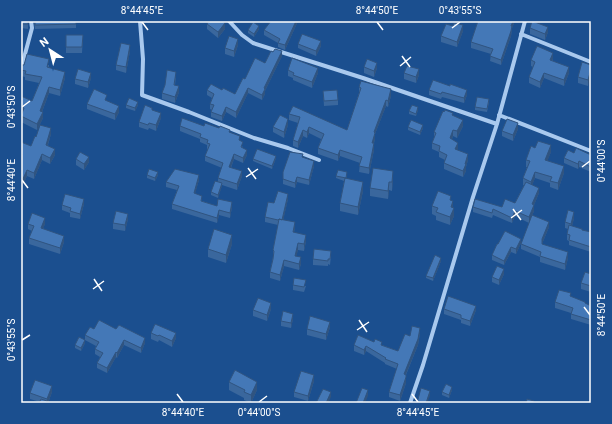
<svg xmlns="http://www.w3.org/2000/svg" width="612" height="424" font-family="Roboto,sans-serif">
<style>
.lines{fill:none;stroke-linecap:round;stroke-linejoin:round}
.minor{stroke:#a9c9ee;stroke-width:4}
.wall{fill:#3a679d}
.shaded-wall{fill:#305480}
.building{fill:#4478b7;stroke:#305480}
.ticks{fill:none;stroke:#fff;stroke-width:1.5}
.neatline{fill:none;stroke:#fff;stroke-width:1.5}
.ticks-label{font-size:10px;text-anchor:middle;fill:#fff}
</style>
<rect width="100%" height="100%" fill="#1b4f8f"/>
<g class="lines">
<path class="minor" d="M140,21L143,59L142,95L189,112L254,138L288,148L319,160
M229,21L242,35L253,43L363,78L497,124
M521,34L591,62
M21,69L32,28L31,21
M499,115L591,151
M410,403L423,365L473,197L497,124L525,21"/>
</g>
<path class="wall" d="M21,21H28V29L21,28Z
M34,21H76V28L35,29Z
M279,21H298L285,50L278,47V43L264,35V30Z
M478,21H515L512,28L511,36L501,65L490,61L491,54L471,48V42Z
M207,24L225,29L218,38L207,29Z
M453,26L463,31L457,47L441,42V36Z
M530,28L548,32L545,40L530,34Z
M259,29L254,37L248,33V30Z
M66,35H83L82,53H66Z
M298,44L321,46L316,56L298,48Z
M238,45L234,57L225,54V48Z
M130,51L126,73L116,70V65Z
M282,56L265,91V94L262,100L248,93L236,118L226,112L222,121L211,117V112L212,110L210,109V104L212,98L207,95V90H222L235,94L245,79L265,63Z
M553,59V61L569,73L564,86L544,78L540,88L529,83V77L533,67L531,66V60Z
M21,65H49V67L65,78L60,96L49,93L42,112L43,118L37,130L21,122V115L22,113H21V96L32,101L39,83L25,80V77L21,76Z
M591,65L588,86L578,83V77Z
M364,67L377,68L374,77L364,73Z
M288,70L318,73L312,88L293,80V78L288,76Z
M404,73L419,75L416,83L404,79Z
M176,77L175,85L179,92L175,103L162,99V93Z
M91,78L88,88L75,84V79Z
M359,87L391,96L388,107L386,106L375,134V139L374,143V150L369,174L359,172L360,163L340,156L338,161L318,154V148L321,139L309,133L307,138L303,136L298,148L293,146V140L298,123L289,120V114L347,130L359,93Z
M429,90L467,95L464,103L442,97L441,99L429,95Z
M323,91L338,100V105L324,106Z
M107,101L119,112L115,120L87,109V104Z
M489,102L487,112L475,110V107Z
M126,105H138L135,111L126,108Z
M152,110L161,118L156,131L149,128L148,130L139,127V122Z
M418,110L416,116L409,114V111Z
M453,115L463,126L457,138L453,136L452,139L457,150L468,160L466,167V171L463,177L444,169V163L445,160L439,157V152L432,149V143L434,138V132Z
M288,125L284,138L273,132V127Z
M180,126H204L230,133L240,141L243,148L247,155L243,163L234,159L231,168L242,176L237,190L222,185L218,198L211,195V192L218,182V178L222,168L205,161V156L208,149H207V145L200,142V139L180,131Z
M408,127L423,128L420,135L408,130Z
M518,129L513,141L502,136V131Z
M51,134L48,145L55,155L50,164L42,160L34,179L27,176L21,189V142L31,146L36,137Z
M551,152L547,161L564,173L558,190L550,187V183L535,178L532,185L539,193L534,205V211L529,223L515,216L512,223L493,215L492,218L473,212V207H502L515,203L524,185H523V178L527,167H526V160Z
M574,153L591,155V172L579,167L578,169L564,163V158Z
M276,158L272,169L253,161V159Z
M303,158L314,166L309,185L297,182L295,188L283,184V172Z
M76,159L89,162L84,170L76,165Z
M147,175H158L155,181L147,178Z
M347,175L346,179L363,191L358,215L340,211V203L344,181L336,178V176Z
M393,179L392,191L389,190L388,199L370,196V188Z
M199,180L195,193L202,201L217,206L232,207L230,218L219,215L217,223L172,209V204L177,190L166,187V182Z
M288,199L283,220L295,228L294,232L306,241L304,251L298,250L296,256L301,264L299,270L284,266L280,281L270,278V272L273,257V250L278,225L265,222V217L274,203Z
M451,201L454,216L450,225L436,220V216L432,214V206Z
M84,204L80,219L70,217V213L62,210V205Z
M574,218L572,226L582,230L591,232V252L569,245V241L567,240V234L568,229L565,228V222Z
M128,219L125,231L113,229V223Z
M28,224H45L43,228L64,242L60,254L29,244V238L32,231L28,229Z
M549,227L542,244L568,258L565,270L540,262V257L521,249V244Z
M521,243L516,254L511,252L504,265L492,260V255L498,244Z
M232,244L226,263L208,257V249Z
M331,256L330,265L328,264V266L313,265V259Z
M441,261L433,281L426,278V276Z
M504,274L499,285L492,282V277Z
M591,274V292L581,289V283Z
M293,285L306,286L304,292L293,290Z
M571,297L585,304L591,306V325L571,319V313L555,308V302Z
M271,309L267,321L253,316V310Z
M444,309L476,310L470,326L461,323V320L444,314Z
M293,319L291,328L281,326V321Z
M330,327L326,340L307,335V329Z
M94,329H116L145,343L141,353L124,345L117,358L116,357L107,373L97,368V363L100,357L95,354V349L96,346L85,340V335Z
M151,333L176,338L172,347L159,340L158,342L151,339Z
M420,333L418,345L406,375V383L400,401L389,397V392L397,369L385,364V363L366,351L364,355L354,351V345H382L398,351L410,336Z
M85,343L81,351L75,348V345Z
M314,381L308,401L294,397V392Z
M229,382L257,390L251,403L244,400V398L229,390Z
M452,390L449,398L442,395V392Z
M52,392L48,403H39L40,402L30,399V393Z"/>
<path class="shaded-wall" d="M296,21H298L285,50V45Z
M513,21H515L512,28L511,36L501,65V60Z
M225,23V29L218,38V32Z
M463,25V31L457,47V42Z
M259,26V29L254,37V34Z
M548,27V32L545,40V34Z
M238,39V45L234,57V51Z
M321,41V46L316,56V51Z
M130,45V51L126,73V67Z
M282,51V56L265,91V94L262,100V95L264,88Z
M553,53V59L550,66V60Z
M377,63V68L374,77V71Z
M569,67V73L564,86V80Z
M318,68V73L312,88V82Z
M419,69V75L416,83V77Z
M591,69V75L588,86V80Z
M65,72V78L60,96V90Z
M91,73V78L88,88V82Z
M544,73V78L540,88V82Z
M179,86V92L175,103V97Z
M49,87V93L40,117V111Z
M248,88V93L236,118V112Z
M391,89V96L388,107V101Z
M467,90V95L464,103V98Z
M386,100V106L375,134V139L372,149V143L374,132Z
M138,102V105L135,111V108Z
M119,106V112L115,120V114Z
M226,107V112L222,121V116Z
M418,107V110L416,116V114Z
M43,112V118L37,130V124Z
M161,113V118L156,131V125Z
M288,119V125L284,138V132Z
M463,120V126L457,138V131Z
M518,123V129L513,141V135Z
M423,125V128L420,135V132Z
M309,127V133L307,138V132Z
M51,128V134L46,150V145Z
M303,130V136L298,148V142Z
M453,130V136L450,144V138Z
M374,143V150L369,174V168Z
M458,143V149L455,155V149Z
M551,145V152L545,167V160Z
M55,149V155L50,164V158Z
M247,150V155L243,163V158Z
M340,150V156L338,161V155Z
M42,154V160L34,179V173Z
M234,154V159L229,172V167Z
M468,154V160L466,167V171L463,177V171L465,164Z
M276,156V158L272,169V166Z
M89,157V162L84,170V164Z
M314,161V166L309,185V180Z
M579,161V167L578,169V164Z
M564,166V173L558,190V183Z
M27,170V176L21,189V183Z
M242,171V176L237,190V184Z
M393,171V179L392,191V182Z
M158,172V175L155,181V178Z
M535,172V178L531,188V182Z
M199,175V180L194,198V193Z
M297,177V182L295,188V183Z
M363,182V191L358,215V207Z
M389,182V190L388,199V191Z
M222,183V186L218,198V195Z
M539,188V193L532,210V204Z
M288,194V199L282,226V221Z
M84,199V204L80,219V214Z
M453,201V209L451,207Z
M232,202V207L230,218V213Z
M534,205V211L529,223V217Z
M454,208V216L450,225V217Z
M219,210V215L217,223V218Z
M515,211V216L512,223V218Z
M574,212V218L571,230V224Z
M128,214V219L125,231V225Z
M45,218V224L41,234V228Z
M295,222V228L293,238V232Z
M549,222V227L542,244V239Z
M232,235V244L226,263V255Z
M306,235V241L304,251V244Z
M64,236V242L60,254V248Z
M521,239V243L516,254V249Z
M298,243V250L295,262V256Z
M511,247V252L504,265V261Z
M568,252V258L565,270V264Z
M301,257V264L299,270V264Z
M441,258V261L433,281V278Z
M284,260V266L280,281V275Z
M504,269V274L499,285V280Z
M271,303V309L267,321V315Z
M476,306V310L470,326V321Z
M293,314V319L291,328V323Z
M330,322V327L326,340V334Z
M420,328V333L418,345L404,379V374Z
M176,333V338L172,347V341Z
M145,338V343L141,353V348Z
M85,340V343L81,351V348Z
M124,340V345L117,358V353Z
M366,346V351L364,355V350Z
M116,352V357L107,373V368Z
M314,375V381L308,401V396Z
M406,377V383L400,401V395Z
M257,382V390L251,403V395Z
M52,386V392L48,403H47V399Z
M452,387V390L449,398V395Z
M368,390V396L365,403H363Z
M430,391V396L427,403H426Z
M331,392V397L328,403H326Z"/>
<path class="building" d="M21,21H28V24H21Z
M35,21H76V24L35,25Z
M209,21H222L225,23L218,32L207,24Z
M271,21H296L285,45L278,43L280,39L264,30Z
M478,21H513L511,26H512L511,31L501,60L490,56L493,49L471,42Z
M532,21L548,27L545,34L530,28Z
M253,22L259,26L254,34L248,30Z
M454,23L463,25L457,42L441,36L446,24L453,26Z
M302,34L321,41L316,51L298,44Z
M66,35H83L82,47H66Z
M229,36L238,39L234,51L225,48Z
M121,43L130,45L126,67L116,65Z
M537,46L553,53L550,60L569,67L564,80L544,73L540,82L529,77L535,62L531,60Z
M275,49L282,51L264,88L265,89L262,95L248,88L236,112L226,107L222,116L211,112L214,105L210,104L214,94L207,90L211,84L222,90L223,88L235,94L243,78L245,79L255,58L265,63L271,51L273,52Z
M27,54L49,59L47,67L65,72L60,90L49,87L40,111L43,112L37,124L21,116L24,108L21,107V96L32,101L42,77L25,74L26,71L21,70V65H24Z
M292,58L318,68L312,82L293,75L294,73L288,70Z
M367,59L377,63L374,71L364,67Z
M582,62L591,65V69L588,80L578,77Z
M407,66L419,69L416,77L404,73Z
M78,69L91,73L88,82L75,79Z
M167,70L176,72L174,85L179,86L175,97L162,93L165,85Z
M433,80L450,86V84L467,90L464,98L442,92L441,94L429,90Z
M361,81L391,89L388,101L386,100L374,132L375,133L372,143H374L369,168L359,166L362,157L340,150L338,155L318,148L324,134L309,127L307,132L303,130L298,142L293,140L300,117L289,114L293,106L347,130L361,88L359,87Z
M94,89L107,95L105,100L119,106L115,114L87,104Z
M337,90L338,100L324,101L323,91Z
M477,97L489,99L487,109L475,107Z
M129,98L138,102L135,108L126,105Z
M145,105L152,108V110L161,113L156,125L149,123L148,125L139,122Z
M412,105L418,107L416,114L409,111Z
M445,110L453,113L452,115L463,120L457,131L453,130L450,138L458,143L455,149L468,154L465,164H466L463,171L444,163L447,155L439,151L440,146L432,143L436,133L434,132L443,111L444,112Z
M280,115L288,119L284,132L273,127Z
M182,118L204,126L205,123L219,128L220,126L230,130L229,132L240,136L239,140L243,142L241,147L247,150L243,158L234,154L229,167L242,171L237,184L218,178L223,163L205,156L210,144L207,143L208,140L200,137L201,134L180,126Z
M507,119L518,123L513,135L502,131Z
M411,120L423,125L420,132L408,127Z
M40,125L51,128L46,145L55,149L50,158L42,154L34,173L27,170L21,183V156L22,154H21V142L31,146L35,136L36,137Z
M538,141L551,145L545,160L564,166L558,183L550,181L552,177L535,172L531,182L523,178L530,161L526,160L531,146L535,148Z
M576,148L591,155V167L579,161L578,164L564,158L568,150L574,153Z
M257,149L276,156L272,166L253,159Z
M80,152L89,157L84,164L76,159Z
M290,152L303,154L302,157L314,161L309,180L297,177L295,183L283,179V172Z
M373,168L393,171L392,182H389L388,191L370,188Z
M149,169L158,172L155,178L147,175Z
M175,169L199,175L194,193L202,196L201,201L217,206L218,199L232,202L230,213L219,210L217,218L172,204L179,186L166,182Z
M338,170L347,172L346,178L336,176Z
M345,178L363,182L358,207L340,203Z
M215,181L222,183L218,195L211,192Z
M526,182L539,188L532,204L534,205L529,217L515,211L512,218L493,209L492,213L473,207L475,199L502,207L505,199L515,203Z
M278,191L288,194L282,220L279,219L278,220L265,217L268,202L274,203Z
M438,191L451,196L450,200L453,201L451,207L454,208L450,217L436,212L438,208L432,206Z
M65,194L84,199L80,214L70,211L71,208L62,205Z
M568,210L574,212L571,224L565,222Z
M116,211L128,214L125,225L113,223Z
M32,213L45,218L41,228L64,236L60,248L29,238L34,226L28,224Z
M532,215L549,222L542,239V244L568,252L565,264L540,256L541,252L521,244Z
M279,219L295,222L293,232L306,235L304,244L298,243L295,256L301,257L299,264L284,260L280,275L270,272L273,259L274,251L273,250Z
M569,225L582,229V230L591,232V247L569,240L570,235L567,234Z
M214,229L232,235L226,255L208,249Z
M505,231L521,239L516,249L511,247L504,261L492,255L497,244H498Z
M314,249L331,251L330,259H328V261L313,259Z
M435,255L441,258L433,278L426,276Z
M497,266L504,269L499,280L492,277Z
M585,272L591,274V286L581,283Z
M294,278L306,280L304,287L293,285Z
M559,290L571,293L570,296L585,302V303L591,306V320L571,314L573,308L555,302Z
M448,296L476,306L470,321L461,318V315L444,309Z
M258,298L271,303L267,315L253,310Z
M283,311L293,314L291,323L281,321Z
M310,316L330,322L326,334L307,329Z
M99,320L116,329L119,325L145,338L141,348L124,340L117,353L116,352L107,368L97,363L103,353L95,349L99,342L85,335L90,327L94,329Z
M155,324L176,333L172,341L159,335L158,336L151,333Z
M412,326L420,328L418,339L404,374L406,375V377L400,395L389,392L398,364L385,359L386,358L366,346L364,350L354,345L358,335L374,342L375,339L382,342L381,345L398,351L405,334L410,336Z
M79,337L85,340L81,348L75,345Z
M235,370L257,382L251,395L244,392L245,390L229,382Z
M301,371L314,375L308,396L294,392Z
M35,380L52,386L47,399L30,393Z
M446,384L452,387L449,395L442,392Z
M362,388L368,390L363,403H356Z
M421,388L430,391L426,403H417Z
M323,389L331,392L326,403H316Z
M41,399L47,401L46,403H39Z
M527,399L534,401V403H526Z"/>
<path class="ticks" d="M142,22L148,30M377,22L383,30M452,28L460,22M402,56L410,67M400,66L411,57M22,107L30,101M582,167L590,161M248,168L256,179M246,177L258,169M22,180L28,188M513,209L521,220M511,218L522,210M94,279L102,291M93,289L104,281M584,307L590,315M359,320L367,332M357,330L369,322M22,340L30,335M177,394L183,402M412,394L418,402M259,402L267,396"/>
<rect width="612" height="424" fill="none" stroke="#1b4f8f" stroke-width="44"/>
<g transform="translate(50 50) rotate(324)" stroke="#1b4f8f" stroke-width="3" paint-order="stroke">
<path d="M0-3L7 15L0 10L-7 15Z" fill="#ffffff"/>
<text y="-6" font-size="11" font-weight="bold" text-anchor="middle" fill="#ffffff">N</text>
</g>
<rect x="22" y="22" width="568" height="380" class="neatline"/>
<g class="ticks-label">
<text x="142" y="14">8°44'45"E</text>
<text x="377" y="14">8°44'50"E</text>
<text x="460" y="14">0°43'55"S</text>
<text transform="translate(11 107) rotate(-90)" y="4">0°43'50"S</text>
<text transform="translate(601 161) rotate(-90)" y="4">0°44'00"S</text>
<text transform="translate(11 180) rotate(-90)" y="4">8°44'40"E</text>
<text transform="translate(601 315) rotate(-90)" y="4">8°44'50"E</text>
<text transform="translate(11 340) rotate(-90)" y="4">0°43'55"S</text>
<text x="183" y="416">8°44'40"E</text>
<text x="259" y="416">0°44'00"S</text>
<text x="418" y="416">8°44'45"E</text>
</g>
</svg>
